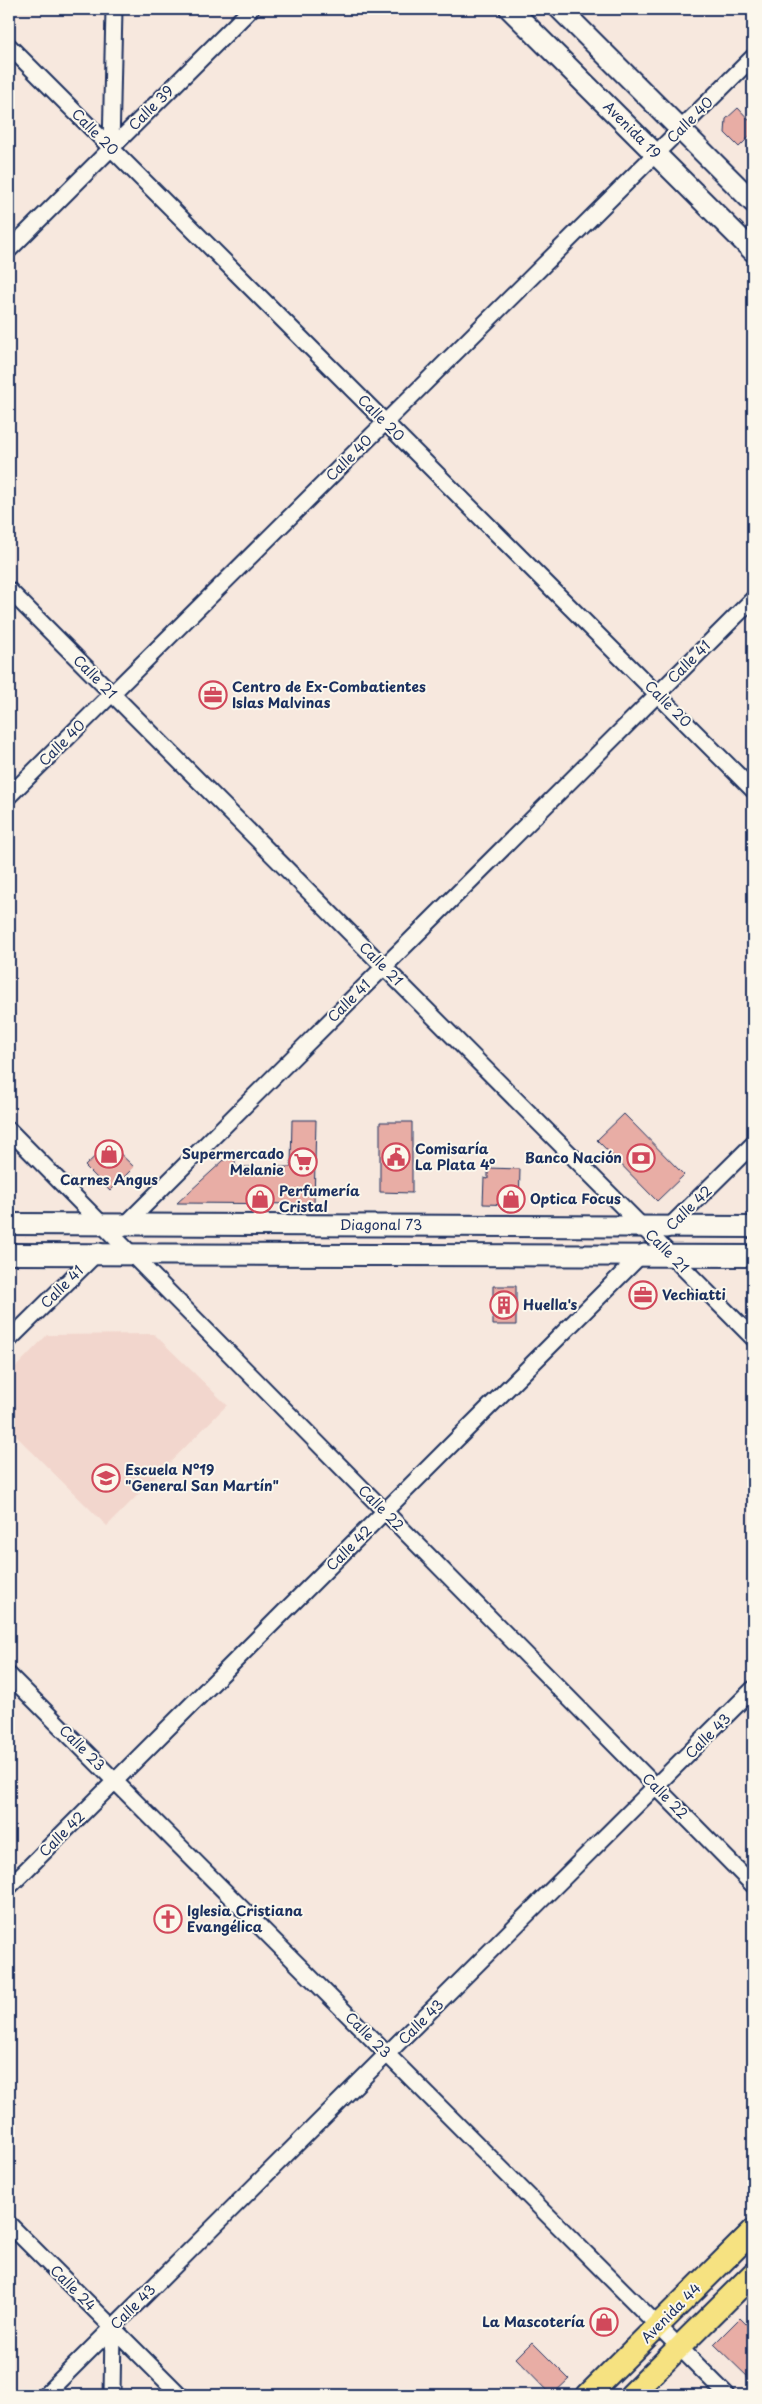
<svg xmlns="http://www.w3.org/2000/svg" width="762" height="2404" font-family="'Playpen Sans',sans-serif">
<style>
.built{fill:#f2d6cd}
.building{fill:#e8ada5;stroke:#1b2f5e}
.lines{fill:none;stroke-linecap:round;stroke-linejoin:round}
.minor-casing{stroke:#1b2f5e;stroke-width:19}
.secondary-casing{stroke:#1b2f5e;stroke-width:24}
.primary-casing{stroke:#1b2f5e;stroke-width:26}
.minor{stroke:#fbf7ec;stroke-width:15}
.secondary{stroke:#fbf7ec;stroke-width:20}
.primary{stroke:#f6e281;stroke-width:22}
.labels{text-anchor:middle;stroke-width:4;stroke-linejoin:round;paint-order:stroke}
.street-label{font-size:14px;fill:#1b2f5e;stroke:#fbf7ec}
.poi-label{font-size:14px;font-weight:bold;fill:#1b2f5e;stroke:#fbf7ec;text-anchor:start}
</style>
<rect width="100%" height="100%" fill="#f7e8de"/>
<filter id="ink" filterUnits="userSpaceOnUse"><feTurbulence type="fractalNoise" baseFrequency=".02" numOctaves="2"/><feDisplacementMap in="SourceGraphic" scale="10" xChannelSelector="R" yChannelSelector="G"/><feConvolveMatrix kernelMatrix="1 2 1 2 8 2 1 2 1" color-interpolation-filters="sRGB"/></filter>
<g filter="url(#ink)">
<path class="built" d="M154,1334L227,1405L107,1526L9,1429V1374L47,1335Z"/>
<path class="building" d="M738,108L753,124V133L739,147L725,133L726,119Z
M624,1114L684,1175L657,1201L597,1140Z
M292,1120H316L314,1204L177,1203L235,1150V1167H291Z
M380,1122H412V1193L380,1192Z
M109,1143L134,1167L110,1191L85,1166Z
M488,1168L520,1169L519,1205L483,1204L484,1178L488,1179Z
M493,1286H516V1325H493Z
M740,2318L753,2331V2382L714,2344Z
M532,2342L569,2379L552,2395L516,2358Z"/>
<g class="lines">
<g class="minor-casing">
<path id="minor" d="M9,46L753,790
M111,148L114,9
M9,250L251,9
M9,590L753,1338
M9,796L753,57
M9,1130L753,1885
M122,1228L753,599
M666,1230L753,1144
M9,1340L99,1251
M9,1675L727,2395
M9,1887L644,1252
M9,2224L180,2395
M45,2395L753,1689
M112,2395L113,2328"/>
</g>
<g class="secondary-casing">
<path id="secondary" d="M510,9L753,251
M560,9L753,202
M9,1224L753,1227
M9,1254L753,1256"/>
</g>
<g class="primary-casing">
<path id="primary" d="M588,2395L753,2231
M631,2395L753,2274"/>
</g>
<use href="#minor" class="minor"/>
<use href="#secondary" class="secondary"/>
<use href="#primary" class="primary"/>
</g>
</g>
<defs>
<g id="office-ring" transform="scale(1.4375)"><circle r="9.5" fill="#fbf7ec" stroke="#d1495b" stroke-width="1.5"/><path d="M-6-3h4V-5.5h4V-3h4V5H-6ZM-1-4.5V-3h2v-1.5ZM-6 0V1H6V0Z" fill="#d1495b"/></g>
<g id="shop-ring" transform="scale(1.4375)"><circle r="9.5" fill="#fbf7ec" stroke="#d1495b" stroke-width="1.5"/><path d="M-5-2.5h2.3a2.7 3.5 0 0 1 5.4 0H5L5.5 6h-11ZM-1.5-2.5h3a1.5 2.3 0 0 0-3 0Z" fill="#d1495b"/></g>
<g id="civic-ring" transform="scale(1.4375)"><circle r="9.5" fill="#fbf7ec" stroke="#d1495b" stroke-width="1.5"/><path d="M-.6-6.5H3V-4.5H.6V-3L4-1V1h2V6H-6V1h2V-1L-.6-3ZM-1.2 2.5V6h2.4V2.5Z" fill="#d1495b"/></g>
<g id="bank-ring" transform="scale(1.4375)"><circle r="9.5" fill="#fbf7ec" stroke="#d1495b" stroke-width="1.5"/><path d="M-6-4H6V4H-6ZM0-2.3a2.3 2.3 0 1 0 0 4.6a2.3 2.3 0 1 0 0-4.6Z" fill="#d1495b"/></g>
<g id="supermarket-ring" transform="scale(1.4375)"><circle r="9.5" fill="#fbf7ec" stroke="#d1495b" stroke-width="1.5"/><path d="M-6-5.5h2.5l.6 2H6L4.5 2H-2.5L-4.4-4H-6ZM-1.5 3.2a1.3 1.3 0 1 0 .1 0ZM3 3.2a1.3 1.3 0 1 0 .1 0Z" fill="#d1495b"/></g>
<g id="building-ring" transform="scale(1.4375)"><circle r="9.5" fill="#fbf7ec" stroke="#d1495b" stroke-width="1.5"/><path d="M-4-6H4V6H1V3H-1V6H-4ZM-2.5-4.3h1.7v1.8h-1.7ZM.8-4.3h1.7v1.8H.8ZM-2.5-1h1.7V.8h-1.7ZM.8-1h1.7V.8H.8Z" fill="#d1495b"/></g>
<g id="school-ring" transform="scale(1.4375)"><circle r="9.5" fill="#fbf7ec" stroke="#d1495b" stroke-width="1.5"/><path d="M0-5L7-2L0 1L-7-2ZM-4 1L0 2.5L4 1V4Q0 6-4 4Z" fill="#d1495b"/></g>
<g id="church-ring" transform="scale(1.4375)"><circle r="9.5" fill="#fbf7ec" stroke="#d1495b" stroke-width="1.5"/><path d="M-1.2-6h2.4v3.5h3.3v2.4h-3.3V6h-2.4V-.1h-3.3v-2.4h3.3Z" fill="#d1495b"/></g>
</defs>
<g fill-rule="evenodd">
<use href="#office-ring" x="213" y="695"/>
<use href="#shop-ring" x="109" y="1154"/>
<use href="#civic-ring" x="396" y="1157"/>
<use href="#bank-ring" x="641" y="1158"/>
<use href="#supermarket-ring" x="303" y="1162"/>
<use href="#shop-ring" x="260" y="1199"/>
<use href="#shop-ring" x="511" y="1199"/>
<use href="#office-ring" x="643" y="1295"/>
<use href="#building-ring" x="504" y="1305"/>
<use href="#school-ring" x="106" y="1478"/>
<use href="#church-ring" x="168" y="1919"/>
<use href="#shop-ring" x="604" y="2322"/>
</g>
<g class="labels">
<g class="street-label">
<text transform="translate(151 108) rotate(-45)" y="5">Calle 39</text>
<text transform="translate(690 120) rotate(-45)" y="5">Calle 40</text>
<text transform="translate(632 130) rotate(45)" y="5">Avenida 19</text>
<text transform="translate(95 132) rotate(45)" y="5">Calle 20</text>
<text transform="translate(381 418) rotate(45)" y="5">Calle 20</text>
<text transform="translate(349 458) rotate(-45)" y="5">Calle 40</text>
<text transform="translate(689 662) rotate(-45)" y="5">Calle 41</text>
<text transform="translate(95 677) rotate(45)" y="5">Calle 21</text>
<text transform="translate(668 704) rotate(45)" y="5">Calle 20</text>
<text transform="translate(62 743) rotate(-45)" y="5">Calle 40</text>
<text transform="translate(381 964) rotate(45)" y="5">Calle 21</text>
<text transform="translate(349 1001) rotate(-45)" y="5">Calle 41</text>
<text transform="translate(689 1208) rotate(-44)" y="5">Calle 42</text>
<text x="381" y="1230">Diagonal 73</text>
<text transform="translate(667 1251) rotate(45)" y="5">Calle 21</text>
<text transform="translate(62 1287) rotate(-45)" y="5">Calle 41</text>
<text transform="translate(381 1508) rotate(45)" y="5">Calle 22</text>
<text transform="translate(349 1548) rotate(-45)" y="5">Calle 42</text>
<text transform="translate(708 1736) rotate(-45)" y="5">Calle 43</text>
<text transform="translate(82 1748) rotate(45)" y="5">Calle 23</text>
<text transform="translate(665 1796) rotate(45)" y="5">Calle 22</text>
<text transform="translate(62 1834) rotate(-45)" y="5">Calle 42</text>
<text transform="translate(421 2022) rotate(-45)" y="5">Calle 43</text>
<text transform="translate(368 2035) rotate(45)" y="5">Calle 23</text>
<text transform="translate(73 2288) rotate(45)" y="5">Calle 24</text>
<text transform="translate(133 2307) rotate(-45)" y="5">Calle 43</text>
<text transform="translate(671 2313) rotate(-45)" y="5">Avenida 44</text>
</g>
<g class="poi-label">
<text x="232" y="692">Centro de Ex-Combatientes<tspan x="232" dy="16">Islas Malvinas</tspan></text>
<text x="415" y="1154">Comisaría<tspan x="415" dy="16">La Plata 4°</tspan></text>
<text x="284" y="1159" text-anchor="end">Supermercado<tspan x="284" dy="16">Melanie</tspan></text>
<text x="622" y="1163" text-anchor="end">Banco Nación</text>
<text x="109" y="1185" text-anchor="middle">Carnes Angus</text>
<text x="279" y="1196">Perfumería<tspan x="279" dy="16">Cristal</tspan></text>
<text x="530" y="1204">Optica Focus</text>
<text x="662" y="1300">Vechiatti</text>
<text x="523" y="1310">Huella's</text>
<text x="125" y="1475">Escuela N°19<tspan x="125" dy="16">"General San Martín"</tspan></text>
<text x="187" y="1916">Iglesia Cristiana<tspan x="187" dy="16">Evangélica</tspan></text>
<text x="585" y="2327" text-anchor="end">La Mascotería</text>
</g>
</g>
<rect width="762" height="2404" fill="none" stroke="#fbf7ec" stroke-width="30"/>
<rect x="15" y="15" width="732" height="2374" fill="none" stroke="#1b2f5e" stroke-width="2" filter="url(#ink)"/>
</svg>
